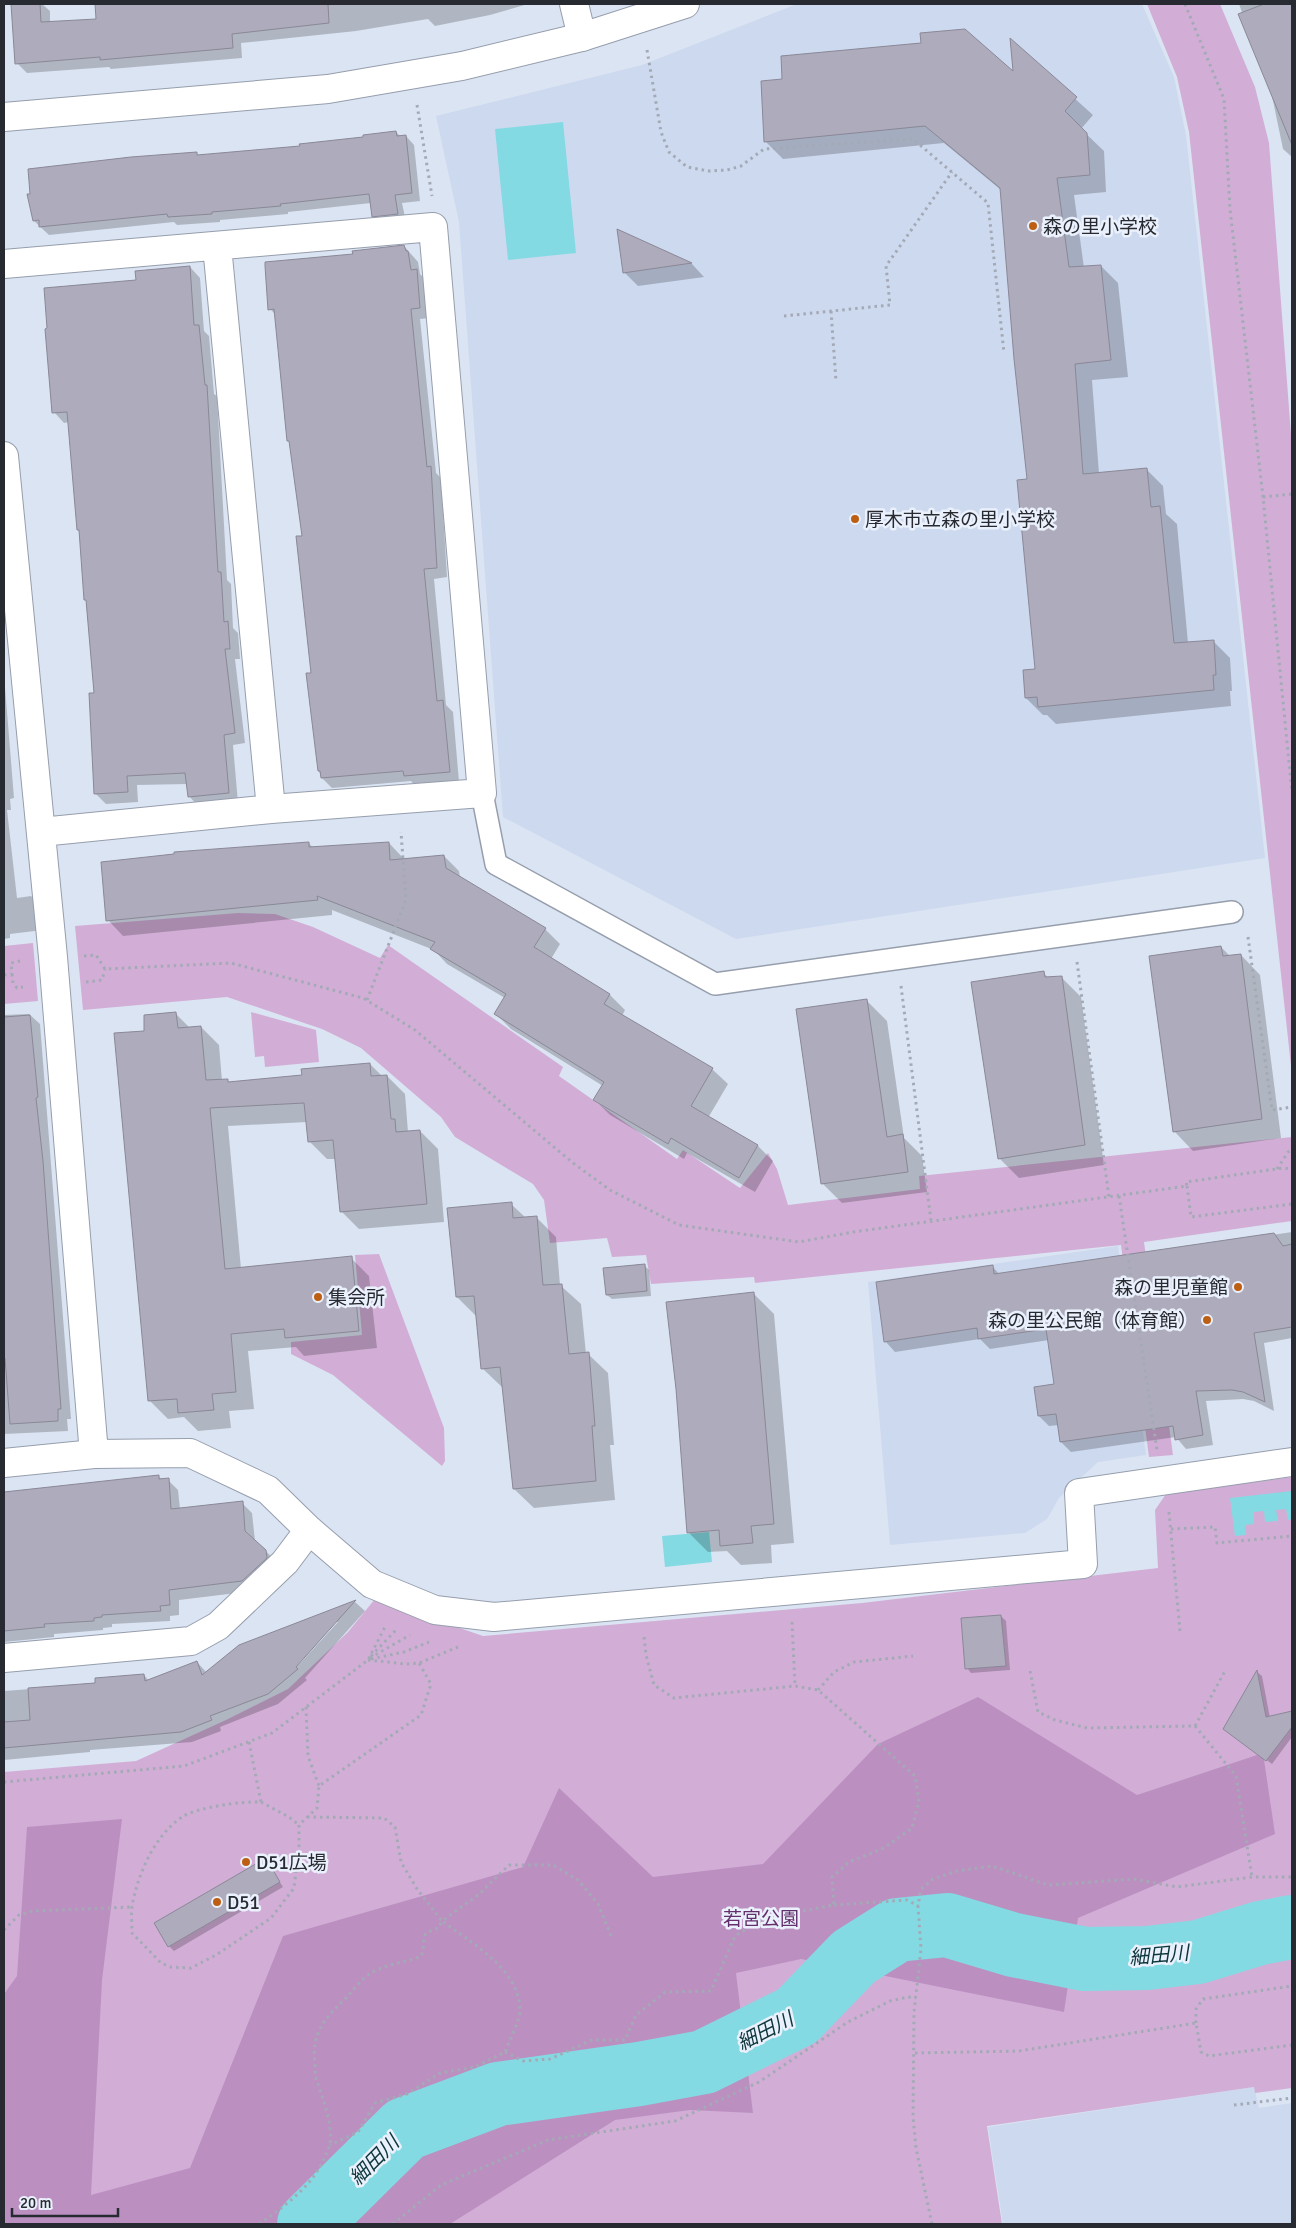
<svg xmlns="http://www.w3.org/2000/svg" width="1296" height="2228" font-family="Signika,'Noto Sans JP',sans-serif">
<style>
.built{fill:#cdd9ef}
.green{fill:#d2aed7}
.forest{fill:#bb90c0}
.water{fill:#84dae2}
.shadow{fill:#0003;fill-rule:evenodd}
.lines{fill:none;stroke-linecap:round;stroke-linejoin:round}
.river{stroke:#84dae2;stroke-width:64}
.building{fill:#aeacbc;stroke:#8a8897}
.lane-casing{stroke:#969eac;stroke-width:24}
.street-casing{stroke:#969eac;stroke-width:30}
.secondary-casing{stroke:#969eac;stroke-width:30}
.path{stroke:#a3aab6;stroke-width:3;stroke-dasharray:2.5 4;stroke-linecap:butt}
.lane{stroke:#fff;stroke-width:21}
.street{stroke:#fff;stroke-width:28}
.secondary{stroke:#fff;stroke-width:28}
.poi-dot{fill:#bd5f13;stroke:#eaf1fd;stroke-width:2}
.labels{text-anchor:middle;stroke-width:5;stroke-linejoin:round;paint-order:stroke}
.poi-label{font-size:19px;fill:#272a30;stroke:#eaf1fd;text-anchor:start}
.park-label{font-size:19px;fill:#642f6c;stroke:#eaf1fd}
.water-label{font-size:20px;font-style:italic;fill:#0d373b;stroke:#eaf1fd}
</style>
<rect width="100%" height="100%" fill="#dbe4f3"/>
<path class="built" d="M797,4H1142L1174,77L1186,135L1265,858L736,939L503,817L459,222L436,116L642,65Z
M1118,1246L1146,1455L1098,1462L1059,1498L1047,1519L1025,1533L890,1545L868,1282Z
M1254,2087L1259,2108L1292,2103V2224H1003L988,2127Z"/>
<path class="green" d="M1147,4H1220L1255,87L1269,143L1292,448V1075L1189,132L1177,77Z
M238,913L275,914L313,927L380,958L388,945L563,1067L559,1076L677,1159L683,1150L740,1188L768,1153L777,1169L788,1205L920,1189L919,1176L1292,1137V1221L1144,1242L1173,1455L1149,1457L1121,1245L755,1283L754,1277L651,1284L646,1255L612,1257L607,1238L550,1243L544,1200L533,1184L455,1137L441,1117L361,1048L322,1029L227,997L83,1010L75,926Z
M33,943L38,1001L4,1004V946Z
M251,1012L316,1030L319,1062L265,1067L264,1056L255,1057Z
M379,1254L444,1428L445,1461L442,1466L333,1375L291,1354V1342L362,1335L355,1255Z
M1292,1477V2088L1255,2093L1254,2087L987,2126L1002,2224H4V1772L136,1761L226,1720L288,1689L348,1632L375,1599L483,1636L862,1603L1158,1568L1155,1510L1166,1494Z"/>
<path class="forest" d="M978,1697L1137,1795L1263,1753L1275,1834L1078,1918L1064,2012L801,1959L736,1973L753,2113L690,2110L615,2120L450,2224H4V1994L17,1976L27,1827L122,1819L102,1980L91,2195L190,2168L283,1936L523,1867L559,1788L653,1877L763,1864L878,1744Z"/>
<path class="water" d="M563,122L576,253L508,260L495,129Z
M1292,1491V1519L1288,1520L1286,1509L1276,1510L1278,1521L1265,1522L1264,1511L1254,1512V1524L1245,1525L1246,1535L1235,1536L1230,1498Z
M709,1532L712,1562L665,1567L662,1536Z"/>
<path class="shadow" d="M13,4H42L50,11V23L98,20L96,4H528L490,15L435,26L428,19L356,31L241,43L242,58L111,69L109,67L27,73L17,63Z
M1239,4H1292V162V157L1283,149L1272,96Z
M1011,41L1093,115L1081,129L1104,151L1106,192L1074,195L1084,268L1101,266L1118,283L1128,377L1092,380L1099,474L1146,469L1163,486L1166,514L1177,524L1188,643L1213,641L1230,658L1232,691H1230L1231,706L1056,724L1047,715H1043L1026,698L1024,671L1036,670L1028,481L1001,190L944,143L783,159L766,142L762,82L1014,74Z
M396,132L401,137L406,136L414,145L420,201L402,203L406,222L381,225L373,216L371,203L288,212V214L220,220V222L177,225L174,222L49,235L34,221L197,154L200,156L301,148Z
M619,231L692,264L704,277L638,286L624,272Z
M404,246L418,262L420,274L426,280L430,318L420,319L436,473L441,478L447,577L434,579L446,705L453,712L459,782L415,786L411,781L332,788L322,778L319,771L303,537L291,443L288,440L276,315L270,309L354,255Z
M190,267L200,278L204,331L209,336L214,394L217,396L227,580L231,584L233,628L238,633L240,659H235L245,743L233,745L238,803L199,807L189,796L188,784L137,785L138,802L106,804L95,793V694L69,422L64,423L54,412L137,281Z
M4,675L14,798L10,799L11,810H7L17,898L31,896L41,906L43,930L10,934V938L4,939Z
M309,843L313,848L389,843L404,859L444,856L459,871L460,878L545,929L560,944L551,959L610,995L625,1010L622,1016L712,1069L728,1084L708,1118L758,1146L773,1161L755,1192L687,1153L684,1159L610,1115L595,1100L603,1086L511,1029L496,1014L505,998L447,964L434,950L332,910V915L123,936L108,920Z
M1221,947L1230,956L1241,955L1260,975L1281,1138L1193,1151L1174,1131Z
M1043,973L1049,978L1061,977L1081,997L1104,1165L1019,1178L999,1158Z
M867,1001L887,1021L904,1138L922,1156L927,1192L842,1203L822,1183Z
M29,1014L40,1024L71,1419H67L68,1431L4,1434V1015Z
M176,1014L190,1028L201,1027L219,1045L222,1081H227L229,1083L303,1076L370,1064L382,1076H387L405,1094L408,1132L420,1131L438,1149L444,1222L359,1229L341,1211L336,1159H327L309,1141L307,1122L228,1126L241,1269L351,1258L369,1276L377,1348L304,1356L296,1347L248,1351L254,1409L229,1411L231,1428L198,1431L184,1417L168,1419L150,1401L146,1032Z
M511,1204L526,1218L536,1217L556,1237L560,1285L581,1304L586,1354H588L608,1373L614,1445H610L615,1500L534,1508L514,1489L503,1388L482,1368L476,1316L457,1297Z
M1292,1232V1338L1264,1343L1274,1411L1254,1401L1243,1399L1206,1401L1213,1445L1186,1449L1176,1437L1071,1452L1061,1442L1059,1425L1049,1426L1039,1416L1056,1385L1049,1340L990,1349L980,1339L895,1352L885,1341L992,1266L1000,1275Z
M644,1265L649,1270L651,1296L612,1299L607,1295Z
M754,1294L774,1314L794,1543L771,1545L772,1563L741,1565L727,1551L708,1552L688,1532Z
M158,1476L163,1480H168L178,1490L180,1509L242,1503L252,1513L255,1541L276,1561L253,1591L179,1600V1615L170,1616V1621L112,1624V1627L103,1628V1630L54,1634V1637L4,1642V1493Z
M355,1602L365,1611L305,1678L307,1680L278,1704L220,1727L221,1731L192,1742L90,1750V1752L4,1760V1691L96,1684L144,1675L149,1681L197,1662L207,1673L239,1646ZM334,1622H338L292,1672L290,1671Z
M1001,1616L1006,1621L1010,1670L971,1673L967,1668Z
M1257,1672L1262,1676L1270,1718L1292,1712V1737L1272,1764L1224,1729Z
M265,1859L283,1887L174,1951L169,1946Z"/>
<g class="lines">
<path class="river" d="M309,2224L405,2129L498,2094L639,2074L704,2062L797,2016L854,1957L897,1930L947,1925L1014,1945L1085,1959L1147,1958L1198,1952L1260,1933L1292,1927"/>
</g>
<path class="building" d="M11,4H40L41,22L96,19L95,4H328L329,23L232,34L233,48L100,60V57L15,64Z
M1264,4H1292V145L1238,14Z
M965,29L1013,71L1010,38L1077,97L1065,111L1087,133L1090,175L1057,178L1069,267L1101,265L1111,360L1075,364L1083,474L1147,468L1151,507L1160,506L1174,643L1214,640L1216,675H1213L1214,690L1038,707L1037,697L1025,698L1023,670L1035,669L1017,480L1027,479L1014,359L1000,188L925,126L764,142L761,81L782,79L781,56L921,43L920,33Z
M396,131L397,136L406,135L412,193L395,195L398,214L372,217L369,194L280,204L281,206L212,212V214L168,217L167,214L39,227V220L33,221L27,194H30L28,169L131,157L197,152V155L300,146L299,144L363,137V135Z
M617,229L692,263L623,273Z
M404,245L406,251H408L411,270L417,269L420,308L411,309L427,467L431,466L437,568L424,569L437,701L443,700L450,772L404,776L403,771L321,778L320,771H318L306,673H311L296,536H302L289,441H287L274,309L268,310L265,266V262L353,254L352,251Z
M190,266L194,325H199L205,385H207L218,572H221L224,622L228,621L230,649H225L235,733L224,735L229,793L188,797L185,773L127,776L128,792L94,794L89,693H94L86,600H84L79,530H77L67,412L52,413L45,329L47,328L44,288L136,280L135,271Z
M309,842V847L389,842L390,860L444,855L446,868L546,928L534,947L610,994L604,1004L713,1068L691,1106L758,1145L739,1178L671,1138L668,1144L593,1100L604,1082L494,1014L506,994L430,949L435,942L317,896L318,900L106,921L101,862L174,854V852Z
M1221,946L1223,956L1241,954L1262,1119L1173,1132L1149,956Z
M1044,971L1045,977L1062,976L1085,1145L998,1159L971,982Z
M867,999L887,1137L903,1134L908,1172L821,1184L796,1009Z
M176,1012L178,1028L201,1026L206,1080L228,1079V1082L302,1075L301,1069L370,1063L371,1076L387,1075L391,1119H395L396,1132L420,1130L427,1204L340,1212L333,1140L308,1142L304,1103L210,1108L225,1269L352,1256L359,1331L285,1338L284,1329L231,1334L236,1392L212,1394L214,1410L178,1413L177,1399L148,1401L114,1033L144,1031V1015Z
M30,1015L38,1097L36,1098L43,1161L61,1409H58V1421L10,1424L5,1358L4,1359V1017Z
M512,1202L513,1218L537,1216L543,1285L562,1284L569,1354L589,1352L595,1426H592L596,1481L513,1489L500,1367L481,1369L474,1296L456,1297L447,1208Z
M1274,1233L1283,1246L1292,1244V1327L1254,1333L1265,1402L1243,1392L1232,1390L1196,1391L1203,1435L1175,1440L1173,1426L1060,1442L1056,1414L1038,1416L1034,1387L1054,1384L1046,1329L978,1339L977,1328L884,1342L876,1282L993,1265L994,1274Z
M645,1264L647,1291L606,1295L603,1268Z
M754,1292L774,1524L751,1526L753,1543L720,1546L719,1530L687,1533L676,1389L666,1302Z
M159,1475V1479L169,1478L171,1509L243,1501L245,1531L266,1550L267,1558L242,1581L169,1590L170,1605L160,1606L161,1611L102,1615V1617L94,1618V1621L44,1624L45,1627L4,1631V1492Z
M356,1600L296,1667L298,1669L268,1694L210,1716L212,1720L181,1732L4,1748V1722L30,1720L28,1688L95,1683V1678L144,1674L145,1681L197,1661L202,1675L239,1645Z
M1001,1615L1006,1666L965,1669L961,1618Z
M1257,1670L1266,1717L1292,1711V1727L1266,1761L1223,1729Z
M266,1858L280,1882L168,1947L154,1923Z"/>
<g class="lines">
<g class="lane-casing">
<path id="lane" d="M482,793L496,864L715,984L1232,912"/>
</g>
<g class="street-casing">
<path id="street" d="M574,4L582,37
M217,246L271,809
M4,264L433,227L482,793L271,809L41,832
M4,456L53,957L94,1454
M4,1463L94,1454L190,1453L268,1490L309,1530L372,1584L435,1610L494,1617L1083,1564L1079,1493L1292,1462
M4,1658L191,1641L218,1626L285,1562L309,1530"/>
</g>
<g class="secondary-casing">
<path id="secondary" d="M4,117L328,89L462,66L582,37L685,4"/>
</g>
<path class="path" d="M1185,4L1224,99L1230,209L1263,497L1292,793
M647,50L661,132L669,152L687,167L709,171L727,170L741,166L764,149L913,139L988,203L1004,353
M417,105L432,196
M831,311L836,381
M784,316L890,305L886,266L952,172
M1263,497L1292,494
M1248,937L1272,1110L1292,1107
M84,956L96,955L105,969L231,963L363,998L415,1030L573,1163L610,1190L679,1225L799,1242L853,1232L1187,1186L1186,1182L1283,1168L1292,1169
M1077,962L1109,1197
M12,974L13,983L17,988L23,987
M4,975L12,974L11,963L20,961
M86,982L102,980L105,969
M901,986L931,1221
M367,1000L406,900L401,832
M1277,1169L1288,1152L1292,1150
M1187,1186L1191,1217L1292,1204
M1119,1196L1157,1450
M1169,1512L1180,1631
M1171,1529L1215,1527L1217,1543L1292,1536
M792,1622L795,1686
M371,1656L396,1630
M370,1658L410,1635
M371,1659L404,1652L429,1642
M368,1660L406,1664L419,1663L458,1647
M1030,1671L1038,1712L1055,1720L1087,1728L1195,1726L1236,1776L1252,1877
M818,1690L834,1672L854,1662L913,1656
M306,1707L308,1756L319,1786
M1195,1726L1225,1671
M249,1742L261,1802C243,1801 197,1807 182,1817C154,1836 138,1874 132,1906C131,1915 132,1925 132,1933L161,1963L170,1967L191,1968L216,1955L271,1918L294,1888L299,1846V1825L317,1808L319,1786L421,1715L431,1684L419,1663
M4,1782L184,1766L272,1733L368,1660L386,1625
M261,1802L289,1817L299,1825
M307,1817L384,1818L395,1827L401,1862L417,1889L442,1921L478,1895L509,1865H553L578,1880L598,1904L612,1938
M834,1905L907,1900L918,1906
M4,1930L19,1915L33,1911L132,1907
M1196,2023V2009L1203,1999L1292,1986
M505,2052L523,2061L550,2059L592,2040H625L636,2015L665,1992L711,1991L735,1936L762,1919L834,1905L832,1877L849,1862L884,1848L912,1828L919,1801L915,1776L818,1690L795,1686L674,1698L654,1685L646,1655L644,1636
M915,2053L1019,2051L1196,2023L1201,2052L1209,2056L1292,2045
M1234,2105L1292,2098
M259,2224C289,2203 317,2183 329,2147C335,2130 323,2100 318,2084C315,2078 315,2072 315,2065C311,2032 324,2019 347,1997C353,1990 360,1981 368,1975C384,1964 404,1963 421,1956C425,1948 422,1940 426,1933L438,1928L442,1921C470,1942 518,1968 520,2008C521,2018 509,2042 505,2052L475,2067L440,2073L407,2094L375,2103L358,2132L330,2145
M393,2224L441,2185L548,2140L675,2121L759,2082L848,2022L890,2001L908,1997L916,1998
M932,2224L916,2148L913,2117L914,2012L921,1949L918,1906L921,1889L933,1879L957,1871L992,1866L1048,1885L1134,1879L1177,1887L1252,1877H1292"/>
<use href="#lane" class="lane"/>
<use href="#street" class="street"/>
<use href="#secondary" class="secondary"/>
</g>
<g class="poi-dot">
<circle cx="1033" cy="226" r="5"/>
<circle cx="855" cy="519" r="5"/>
<circle cx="1238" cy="1287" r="5"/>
<circle cx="318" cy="1297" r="5"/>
<circle cx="1207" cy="1320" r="5"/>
<circle cx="246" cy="1862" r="5"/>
<circle cx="217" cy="1902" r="5"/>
</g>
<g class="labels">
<g class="poi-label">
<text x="1043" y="233">森の里小学校</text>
<text x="865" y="526">厚木市立森の里小学校</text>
<text x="1228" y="1294" text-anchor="end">森の里児童館</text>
<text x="328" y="1304">集会所</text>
<text x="1197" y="1327" text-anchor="end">森の里公民館（体育館）</text>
<text x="256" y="1869">D51広場</text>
<text x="227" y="1909">D51</text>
</g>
<g class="park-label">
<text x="761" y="1925">若宮公園</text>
</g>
<g class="water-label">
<text transform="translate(1159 1955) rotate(-5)" y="7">細田川</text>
<text transform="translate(765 2031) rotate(-27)" y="7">細田川</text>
<text transform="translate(374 2160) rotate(-45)" y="7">細田川</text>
</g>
</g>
<rect width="1296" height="2228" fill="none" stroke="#272a30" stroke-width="10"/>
<path d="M12 2208v8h106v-8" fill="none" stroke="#272a30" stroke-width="2.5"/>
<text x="20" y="2208" font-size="15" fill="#272a30" stroke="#eaf1fd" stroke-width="4" paint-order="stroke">20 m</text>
</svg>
